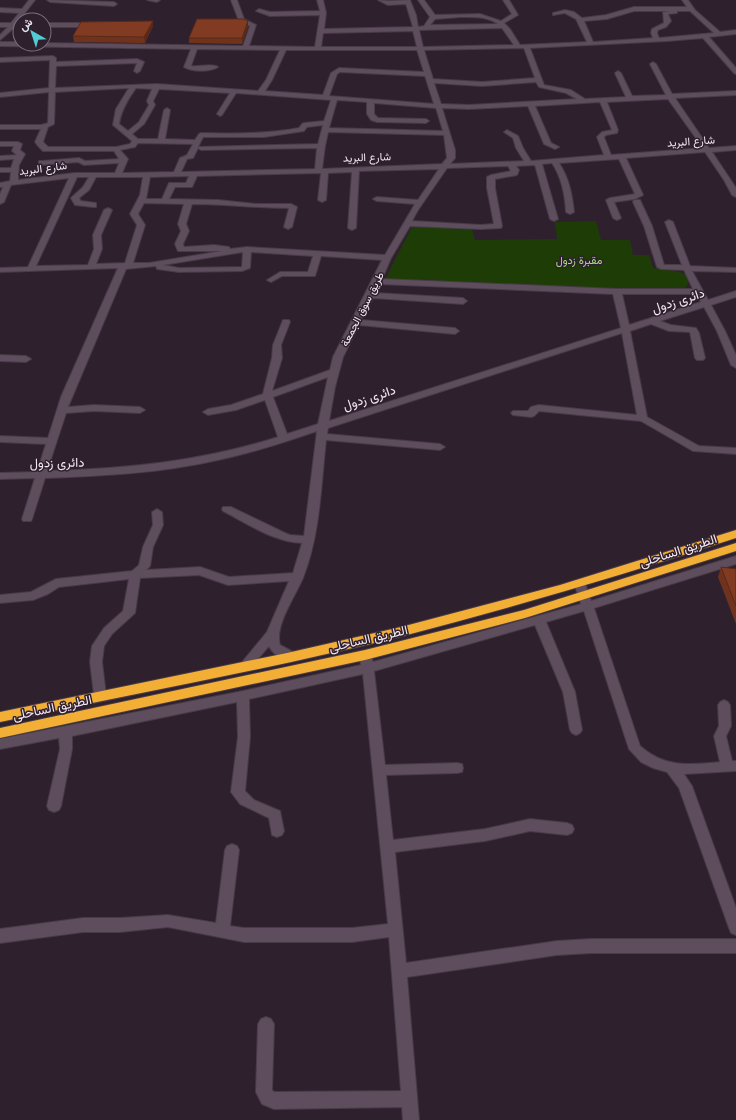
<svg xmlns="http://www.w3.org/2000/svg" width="736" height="1120" font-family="'Fira Sans',Vazirmatn,sans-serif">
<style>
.green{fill:#1e3c06}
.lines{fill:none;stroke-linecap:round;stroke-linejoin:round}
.minor-casing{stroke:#473b46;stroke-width:2}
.highway-casing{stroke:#473b46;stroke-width:2}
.minor{fill:#5e4d5d;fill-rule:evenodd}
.highway{fill:#f2ae35;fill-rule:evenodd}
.wall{fill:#6f331d}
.shaded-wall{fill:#5a2918}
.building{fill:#813b22;stroke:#5a2918}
.labels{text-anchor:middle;stroke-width:3;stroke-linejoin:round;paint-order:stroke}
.far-street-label{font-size:11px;fill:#f3e9f2;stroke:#2f202e}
.far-park-label{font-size:11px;fill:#a4de83;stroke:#2f202e}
.street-label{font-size:13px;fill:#f3e9f2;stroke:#2f202e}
</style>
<rect width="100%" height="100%" fill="#2f202e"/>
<path class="green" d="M596,221L601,240H630L633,255H649L653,268L669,269L685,274L689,282L685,289L600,290L385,279L413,225L472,229L475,240L557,239L555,222Z"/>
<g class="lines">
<g class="minor-casing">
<path id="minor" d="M29,0H35L17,23L20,25L19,26L15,27L0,40V35L8,27H0V23H11L19,13L0,12V8L22,9Z
M47,0L114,2L117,4L114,6L50,2Z
M147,0H160L157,2Z
M231,0H237L244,19L256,25L249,46L315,47L320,15L270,16L256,11L259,9L270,12L320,11L317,0H323L326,13L324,29L413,27L406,4L388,5L378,0L389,1L410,0L416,15L418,27L424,26L430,17L418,0H424L435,15L480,14L501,21L512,14L503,0H509L518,15L504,23L510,29L520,45L587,42L576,19L565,13L553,15V13L565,10L574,12L582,18L606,15L634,7H687L682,0H688L695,10L720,32L736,30V34L709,37L736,68V74L734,73L703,38L667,41L530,48L544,85L571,90L585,99L626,97L615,73L618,71L621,73L632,96L666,95L650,64L653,62L656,64L672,94L736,91V95L675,98L709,148L736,146V150L712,152L736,188V197L732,195L724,180L705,152L626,158L643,195L635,199L614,202L621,218L617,220L613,218L606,200L610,198L635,194L619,159L559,163C569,178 572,194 574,212L570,214L566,212C565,195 562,178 552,163L542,164L558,219L554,221L550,219L535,165L516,166L519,170L517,175L495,179V188L502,226L501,228L481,229L410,226L391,258L382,279L617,289H693L684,270L661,269L657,267L644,226L633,202L634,200H640L652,226L664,265H682L665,222L669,220L673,222L690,266L736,268V272L692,271L708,300L736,291V297L711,305L725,331L736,355V368L731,365L717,331L704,307L660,321L671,325L696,328L699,333L705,358L703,360H697L695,358L690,332L669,331L651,324L630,331L647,417L699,446L736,448V454L693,451L641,421L539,411L534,416L531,417L513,415L511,413L513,411H528L531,407L539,405L637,415L622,333L328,428L327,434L440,444L445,447L440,450L326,440C321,486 320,535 303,578C296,595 274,626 280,645L295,653L297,656L295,659C285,662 273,655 269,646L249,669L245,670L241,669L239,666L267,632L289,581L228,585L199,575L140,578L135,613L112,634L104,646L102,662L106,695L104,698L100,700L96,698L94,695L90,662L92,646L104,628L123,611L129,579L59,587L48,594L33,600L0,603V595L31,592L56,579L132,571L139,565L143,547L153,525L152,512L157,509L162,512L163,525L153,547L150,566L146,570L200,567L229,577L293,573L302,543C274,542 248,524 223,511L222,509L223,507H231L285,533L290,535L304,536L317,431C285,442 252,453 218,460C161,473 103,476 45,478L32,519L31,521H23L22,519L35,478L0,479V473L37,472L46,444L0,442V436L48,438L61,397L118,268L0,272V268L28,267L69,178L11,185L4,202L0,204V194L3,187H0V183L10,181L11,172H0V168H11L14,159L0,160V156L17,155L12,151L14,146H0V142H18L22,144L20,150L25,154L19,165L18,180L74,173H115L119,163L84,165L78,162L39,165V161H42L79,158L85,161L119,159L114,151H43L38,146L35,142L41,129H0V125H41L48,123L49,92L0,97V93L49,88L50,60L0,62V58L53,56L56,58V62L137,59L144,62L140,71L137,73L134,71L137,63L56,66L55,88L157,84L258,91L266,80L280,50L197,49L191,66C199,67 212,63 218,67C210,72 192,72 184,67L191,49L0,46V42H20V44H44V43L243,46L250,26L239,21ZM634,11H670L663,12L664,23L652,29L651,33L653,38L593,42L584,21L607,19ZM677,11H690L714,33L659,38L657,33L658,30L666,27L671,21L668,14L677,13ZM460,17C473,17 487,16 498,24L430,25L435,19ZM502,28L514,45L423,47L419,30ZM413,31L417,47H321L323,33ZM524,48L535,78L482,82L433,79L424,50ZM286,50H417L424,72L339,68L331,73L323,95L265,91L272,80ZM340,72L425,76L434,104L329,96L337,74ZM536,82L539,87L566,93L577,99L469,105L441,104L434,83L482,86ZM129,88L116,109L113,125L132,141L130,144L116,147H48L43,142L48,127L54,124L55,92ZM136,88L152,89L147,101L149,105L139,122L128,131L119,124C121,110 128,99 136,88ZM159,89L230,93L217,114L220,116L222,115L236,93L331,100L324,121L304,123L302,124L299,128C267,134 234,134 201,133L199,134L195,140L165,139L170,110L167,108L164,110L158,139H138L132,134L144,124L155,105L153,101ZM668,99L703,148L611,155L604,137L606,135L617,133L618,130L607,102ZM337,100L367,102V114L371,120L377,122L426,123L429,121L426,119L378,118L374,114V103L436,108L443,131L329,128ZM600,102L612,130L602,132L597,137L604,155L531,161L523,148L518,136L507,130L504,132L513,138L516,148L524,161L450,164L455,158V150L442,108L469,109L528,106L544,144L555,149L559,147L551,143L535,106ZM323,125L318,144L198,147L203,137H264L304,131L307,127ZM328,132L444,135L447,158L442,164L322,169L325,146ZM138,143L193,144L187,155L180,158L174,172L122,173L128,159L120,150L135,147ZM198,148L201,150L317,148L315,169L181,172L187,159L193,158ZM508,166L511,171L491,175L487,177V188L494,224L481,225L412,221L418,210L447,168ZM439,169L418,200L377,197L373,199L377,201L415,204L385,255L247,247L230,249L229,247L214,245L184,247L183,244L189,231L186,224L192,204C224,204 256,208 289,208L284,227L288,229L292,227L297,207L291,204H257L218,200L169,199L175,187H192L197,176L321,173L318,200L322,202L326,200L328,173L352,172L348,228L352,230L356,228L359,171ZM189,176L186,183H169L162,199H146L150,177ZM77,177H89L83,187L71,198L75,205L93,207H96V203L81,201L79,198L89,190L96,177H143L140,195L130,214L137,225L125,263L96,264L102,249L101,235L112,210L108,208L104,210L93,235L94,249L88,265L36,266ZM144,203L184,204L178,224L181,231L175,244L178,251H222L149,263H133L145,225L138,214ZM243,252L242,267L179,268L163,265ZM251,252L313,256L308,272H280L267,280L271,282L282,276H315L321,256L382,260L333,357L330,370L272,391L282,358L281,345L290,322L289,320H283L273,345L272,358L263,394L231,405L208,409L203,412L208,415L236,410L265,400L278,437C203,461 126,469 47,471L66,413L94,411L140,413L145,410L140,407L94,405L68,407L126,269L156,266L157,269L179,272L242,271L250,268ZM379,284L613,294L621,328L329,421L335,387L343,357L359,325L455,334L459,331L455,328L361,320L373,298L463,304L467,301L463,298L375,293ZM622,294H696L701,302L629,325ZM328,377L318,424L287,434L273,397Z
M44,23H93L96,25L93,27H44Z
M0,355L26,356L31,359L26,362L0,361Z
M736,556V564L594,608L640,746C665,768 689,765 720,762L714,736L719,726L718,705L720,702L724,700L728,702L730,705L731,726L726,736L732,761H736V771L684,774L692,786L736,908V935L731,933L729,928L679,788L667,772L653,768L641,762L629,749L584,611L546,622L575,692L582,730L580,733L576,735L572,733L570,730L563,692L535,625L374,671L385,765L457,763L462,764L463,768L462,772L457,773L386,775L393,840L485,829L530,819L567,823L572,825L574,829L572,833L567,835L530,831L485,841L395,852L406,963L557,941L591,939H736V953H591L557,955L407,977L419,1120H403L402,1107L274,1109L262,1104L256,1092L258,1024L261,1019L266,1017L271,1019L274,1024L272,1090L274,1092L401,1091L389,937L352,942H244L168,927L120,932H83L0,943V929L83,918H120L168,915L216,923L225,850L227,846L232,844L237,846L239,850L230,926L244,928H352L388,924L363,674L249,699L250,737L245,791L254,800L280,811L284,831L282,835L277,837L272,835L269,818L240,804L231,792L238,737L237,702L72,736V749L61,806L59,810L54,812L49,810L47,806L60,749L59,738L0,749V739L243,691L361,665L359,655L361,652L365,651L369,652L373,662L581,604L574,583L576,580H584L591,601Z"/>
</g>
<g class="highway-casing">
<path id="highway" d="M736,530V538C626,574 515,607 403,636C270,669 134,694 0,722V712L287,653L401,627L560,585Z
M736,543V551L525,618L365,660L0,738V728L365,650L524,610Z"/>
</g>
<use href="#minor" class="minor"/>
<use href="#highway" class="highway"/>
</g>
<path class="wall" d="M248,21V27L242,44L189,43V38Z
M153,26L145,43L74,42L73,36Z
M721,567L736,569V624L718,577Z"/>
<path class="shaded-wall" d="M153,21V26L145,43L144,37Z
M248,21V27L242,44V38Z"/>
<path class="building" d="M197,19H243L248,21L242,38H189Z
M153,21L144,37L73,36L81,22Z
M721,567L736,569V606Z"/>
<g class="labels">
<g class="far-street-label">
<text transform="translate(691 141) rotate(-4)" y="4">شارع البريد</text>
<text transform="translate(367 157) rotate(-2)" y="4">شارع البريد</text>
<text transform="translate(43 168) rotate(-7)" y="4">شارع البريد</text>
<text transform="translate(362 309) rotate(-63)" y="4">طريق سوق الجمعة</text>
</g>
<g class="far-park-label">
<text x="579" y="264">مقبرة زدول</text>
</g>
<g class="street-label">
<text transform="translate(678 300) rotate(-18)" y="5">دائرى زدول</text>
<text transform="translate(369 397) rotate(-18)" y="5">دائرى زدول</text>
<text transform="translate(57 462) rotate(-1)" y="5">دائرى زدول</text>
<text transform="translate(678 550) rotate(-18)" y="5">الطريق الساحلى</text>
<text transform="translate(368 638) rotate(-13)" y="5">الطريق الساحلى</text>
<text transform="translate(52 707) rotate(-12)" y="5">الطريق الساحلى</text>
</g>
</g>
<g transform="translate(32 32) rotate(321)"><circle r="19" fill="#2f202e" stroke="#7d707c"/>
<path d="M0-3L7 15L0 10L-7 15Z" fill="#51ccd4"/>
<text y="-6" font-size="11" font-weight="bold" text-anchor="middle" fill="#f3e9f2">ش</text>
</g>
</svg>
